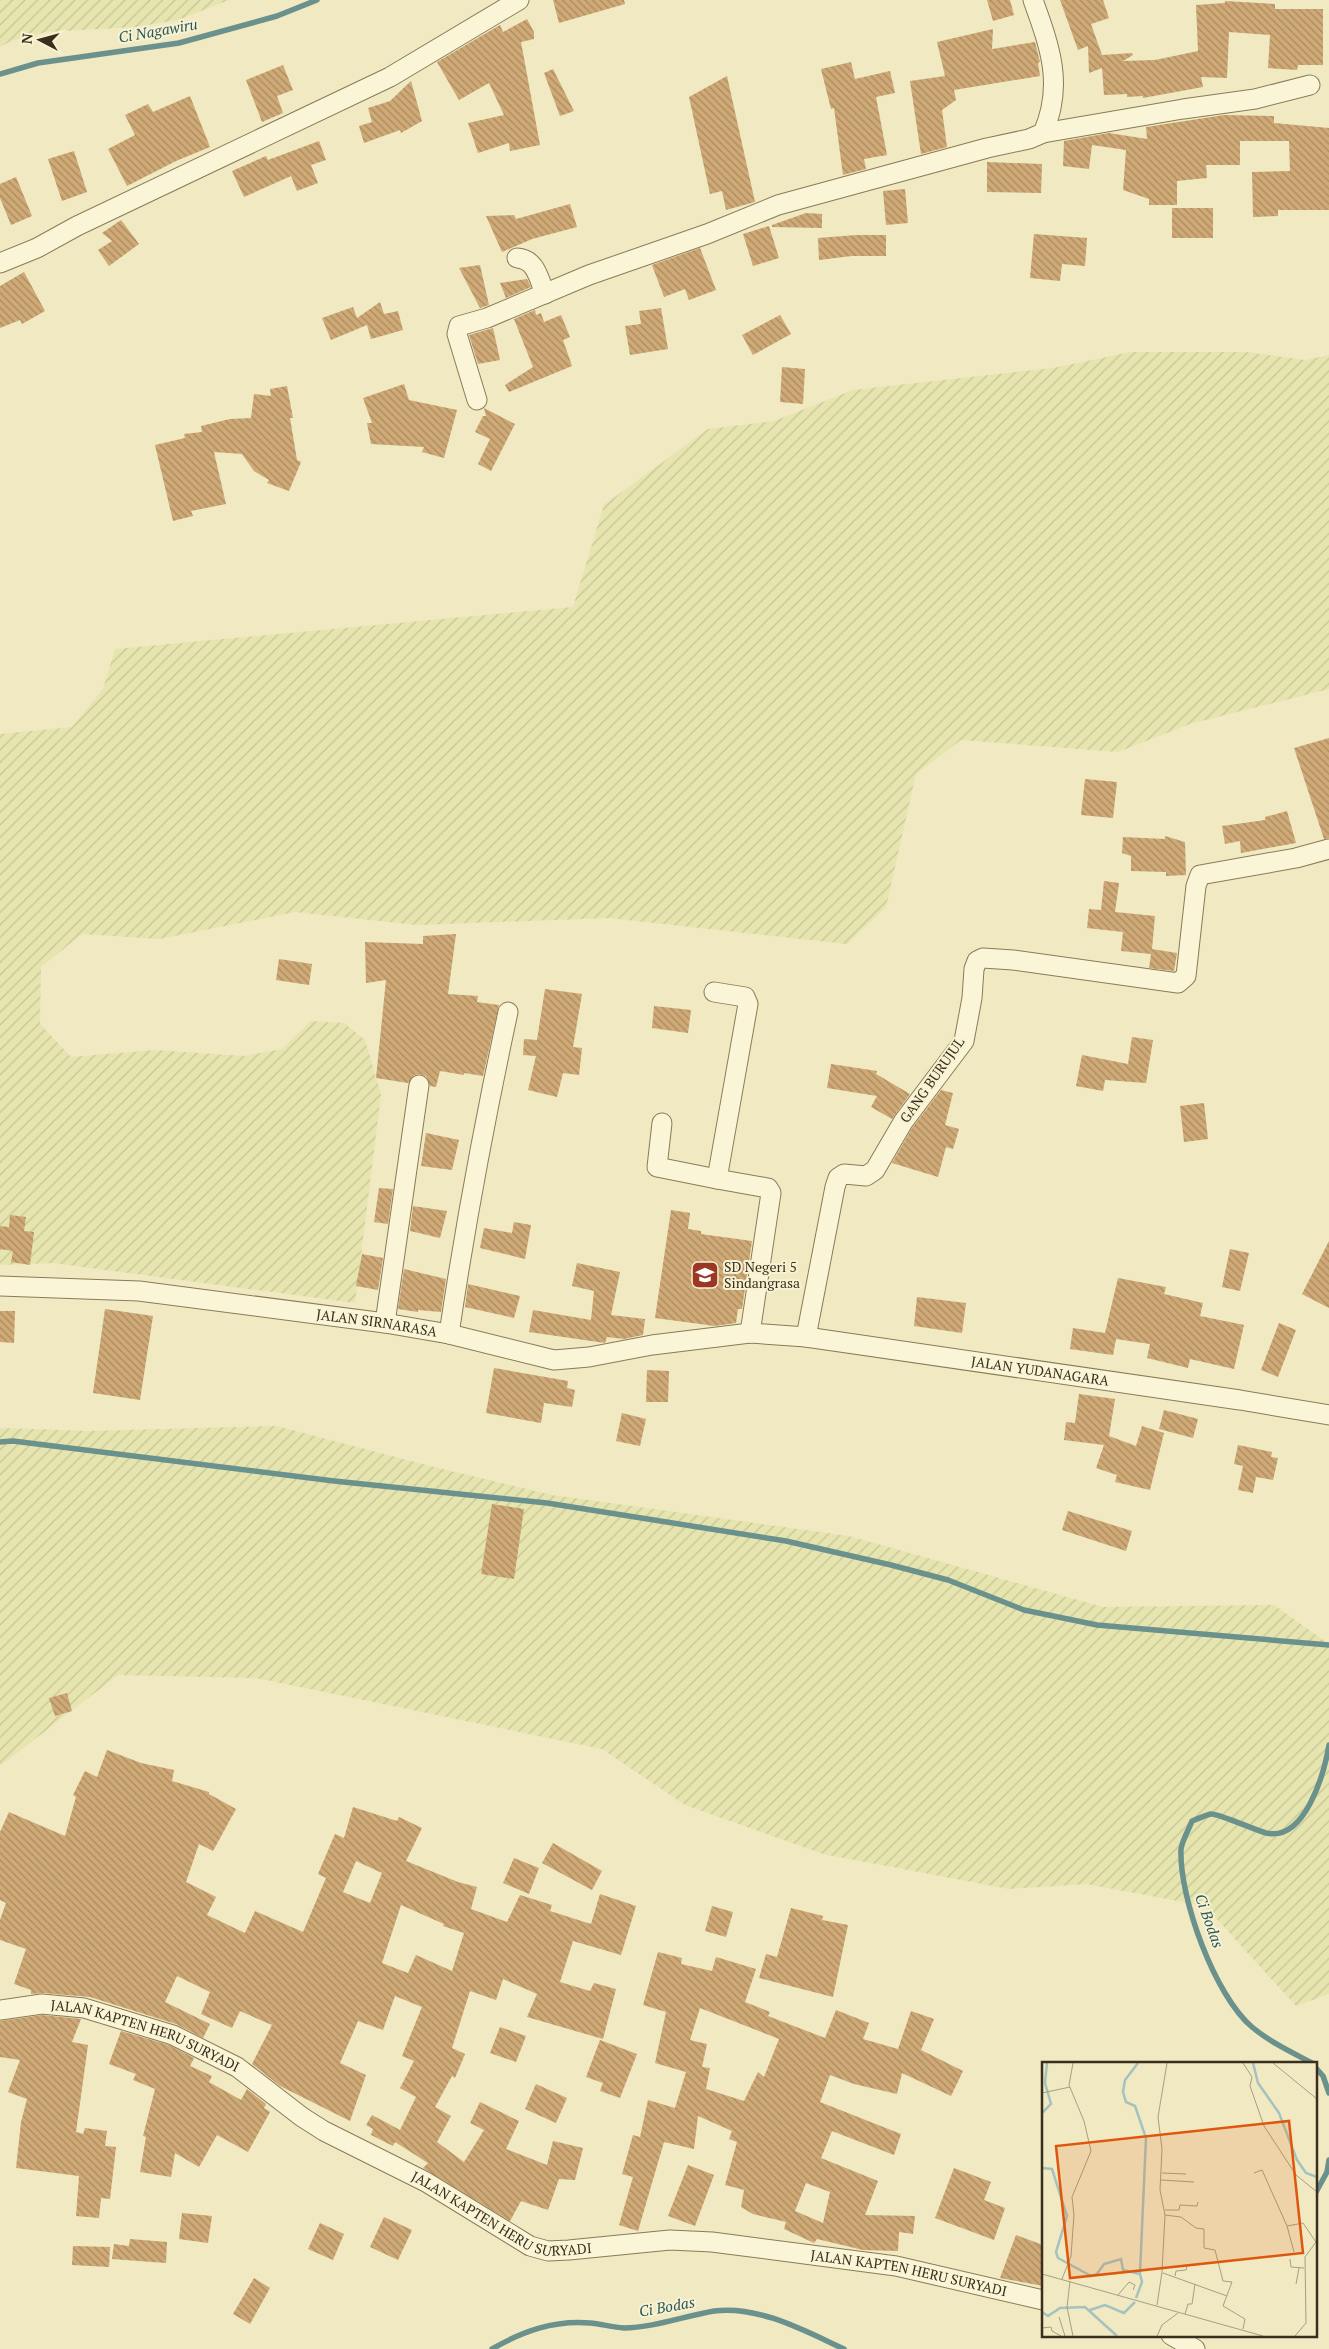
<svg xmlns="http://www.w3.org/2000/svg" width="1329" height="2349" font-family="'PT Serif',serif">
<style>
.farmland{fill:url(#farmland-furrows)}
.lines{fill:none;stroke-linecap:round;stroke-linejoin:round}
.stream{stroke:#6b918d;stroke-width:5.5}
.building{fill:url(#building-back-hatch);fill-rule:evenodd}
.minor-casing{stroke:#8a7b58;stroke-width:21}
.minor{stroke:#faf5d6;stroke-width:19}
.labels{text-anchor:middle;stroke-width:4;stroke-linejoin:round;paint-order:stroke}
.street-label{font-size:14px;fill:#3a2f1d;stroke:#f7f2d2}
.poi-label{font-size:14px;fill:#3a2f1d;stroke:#f7f2d2;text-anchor:start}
.water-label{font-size:15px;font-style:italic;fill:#2c565a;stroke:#f7f2d2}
.inset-river{fill:none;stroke:#a5c2be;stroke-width:2.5}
.inset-road{fill:none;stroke:#a79f80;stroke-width:1}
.view{fill:#df570d;fill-opacity:0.15;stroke:#df570d;stroke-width:2.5}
.inset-edge{fill:none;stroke:#3a2f1d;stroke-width:2.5}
</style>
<defs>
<pattern id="farmland-furrows" width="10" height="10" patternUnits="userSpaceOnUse" patternTransform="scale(1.25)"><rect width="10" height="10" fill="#e6e5af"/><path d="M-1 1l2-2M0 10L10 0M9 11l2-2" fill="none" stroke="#c6c596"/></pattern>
<pattern id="building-back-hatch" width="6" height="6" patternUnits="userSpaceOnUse" patternTransform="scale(1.25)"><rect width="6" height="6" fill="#cfa976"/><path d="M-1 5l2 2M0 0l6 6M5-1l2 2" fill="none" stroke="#a98a60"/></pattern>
</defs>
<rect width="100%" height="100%" fill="#f0e9c2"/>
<path class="farmland" d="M0,0H229L178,20L136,27L46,32L11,41L0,47Z
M1131,352H1245L1305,360L1329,355V689L1190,724L1118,752L961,740L916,774L886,907L847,944L609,918L417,925L295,912L159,939L82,934L41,967L40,1024L71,1057L154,1050L244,1056L282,1049L311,1021L344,1023L365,1040L381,1095L355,1303L53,1263L0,1265V734L72,727L103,689L115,649L573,607L604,505L708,429L774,421L853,390L1053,368Z
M277,1426L434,1467L552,1495L849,1536L1103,1607L1274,1605L1329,1644V1994L1296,2006L1205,1906L1086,1884L1009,1889L823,1854L685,1805L602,1749L256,1678L118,1675L0,1766V1428L89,1431Z"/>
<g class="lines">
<path class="stream" d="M0,74L38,63L179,43L277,16L317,0
M0,1442L13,1441L334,1481L547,1503L786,1541L891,1565L948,1580L1024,1610L1097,1625L1329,1645
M1312,2063C1291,2052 1270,2042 1252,2027C1215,1996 1179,1898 1181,1849C1182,1841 1189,1829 1192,1821C1198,1819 1205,1815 1211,1814C1217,1813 1255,1830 1266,1833C1305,1842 1324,1774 1329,1745
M1315,2067L1323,2076L1329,2093
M1315,2194L1327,2172L1329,2160
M492,2349C523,2331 554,2320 590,2323C601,2324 612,2327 624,2328C652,2328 685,2316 714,2311C758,2305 805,2331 844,2349"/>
</g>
<path class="building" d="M553,0H624L625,4L559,23Z
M987,0H1010L1014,15L993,21Z
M1060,0H1103L1109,18L1091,24L1102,55L1132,53L1133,55L1123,61L1155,60L1198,51L1196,5L1225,3V1L1275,4V9H1323V65H1298L1297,70L1268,68L1270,35L1229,32L1227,78L1201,77L1203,87L1143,98V96L1127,97V94L1104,95L1102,68L1089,73L1088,46L1078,50Z
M527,19L534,32V39L521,42L540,145L510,151L509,143L478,153L468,123L504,115L489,83L459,100L437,62L500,25L503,32Z
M993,29L992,49L1035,42L1040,62L1038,63L1040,76L954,90L956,100L942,110L947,147L921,154L910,81L945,76L937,42Z
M851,62L855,79L890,71L895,93L876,97L887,155L864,159L866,169L843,175L834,108L831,109L821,69Z
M283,65L293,90L277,96L283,113L262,122L246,80Z
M553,69L574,111L560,116L544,73Z
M727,76L755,202L726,210L722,191L710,194L689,97Z
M411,81L422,121L401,133L400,130L364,143L359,126L372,122L368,108L390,101Z
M190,96L210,147L176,161L127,186L108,149L135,135L125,115L148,104L153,112Z
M1224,115L1274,116V123L1329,128V210H1278V216L1253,217L1252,172L1290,171L1289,141H1240V165H1206L1207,178L1177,181V205H1149V199L1123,190L1126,150L1092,145L1089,169L1063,166L1064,141L1109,133L1147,139L1146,127Z
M319,141L326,160L311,165L318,183L297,191L291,176L244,197L232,171L266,156L268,160Z
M74,151L87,192L62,201L48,159Z
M987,162L1042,164L1041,193L987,192Z
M16,177L32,216L11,225L0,198V184Z
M905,189L908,223L886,225L883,191Z
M570,204L577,227L532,239L502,252L486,216L514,215L516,219Z
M1172,208H1213V238H1172Z
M806,213L822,214V228L772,227V225Z
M121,220L139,244L109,266L98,250L112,241L102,233Z
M769,226L779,258L753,266L743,234Z
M1034,234L1087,238L1085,266L1062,264L1060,281L1030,278Z
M856,235H886V256H852L819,260L818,238Z
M700,248L716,290L689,300L685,289L664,297L652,265Z
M480,265L489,305L480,308L459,268Z
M24,272L45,311L22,324L20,320L0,328V286Z
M527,279L531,287L506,298L500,283Z
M380,302L384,314L398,311L403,330L371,339L367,325L331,340L322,318L353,307L357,318Z
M661,308L668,349L630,355L625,326L641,324L639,311Z
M535,310L536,315L541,313L544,322L561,315L570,337L563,340L572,366L509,392L505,385L533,367L514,319Z
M780,315L791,334L753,355L742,335Z
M493,328L500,360L478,364L469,335Z
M782,367L805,369L803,404L780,402Z
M404,384L409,400L457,410L444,458L422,452L424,447L371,444L367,423H372L363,398Z
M287,386L293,418H290L297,460L301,462L289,491L267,483L269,480L254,471L242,454L214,452L226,504L191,511L193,516L173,521L155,445L185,438L184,434L202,432L201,426L230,419L251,418L254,394L271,396L270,389Z
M484,408L515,424L491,471L478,464L490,439L475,432L483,416H486Z
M1329,738V838L1324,839L1294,748Z
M1085,779L1117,782L1113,818L1081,815Z
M1287,811L1296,843L1241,853L1240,841L1225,844L1222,826L1265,820V817Z
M1165,836L1185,842L1186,875L1166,876V872L1131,871V856L1122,853L1123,837L1165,839Z
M1104,881L1119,883L1115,912L1155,916L1152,949L1177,953L1174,971L1149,968L1151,954L1121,951L1123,932L1087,928L1089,909L1101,910Z
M456,934L448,994L478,996L477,1002L499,1005L483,1076L464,1073V1075L440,1071L436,1087L430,1086L426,1076L420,1074L414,1075L408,1083L376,1078L386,980L366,983L365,942L423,944V936Z
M279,959L312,964L309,985L276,980Z
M545,989L582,994L573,1047L582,1048L579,1075L563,1073L557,1097L528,1090L536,1056L523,1055L524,1039L537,1040Z
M654,1006L691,1010L688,1033L652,1028Z
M1132,1037L1153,1040L1146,1083L1105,1080L1103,1091L1076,1086L1082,1055L1128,1064Z
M831,1064L877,1071L876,1074L910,1094L892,1119L871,1107L877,1096L827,1088Z
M941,1090L953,1093L945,1125L959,1129L953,1149L946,1147L938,1177L892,1163L912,1128Z
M1204,1103L1208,1139L1184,1142L1180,1106Z
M426,1133L459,1140L452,1170L421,1166Z
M379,1188L393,1189L388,1224L374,1222Z
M413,1206L447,1211L440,1238L410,1231Z
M671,1210L690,1213L688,1229L701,1231V1234L752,1241L742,1309H738L736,1323L715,1326L655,1318Z
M10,1215L26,1217L24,1231L34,1232L30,1265L11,1262L13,1251L0,1249V1226L9,1227Z
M514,1222L531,1225L525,1259L480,1248L484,1228L512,1233Z
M1329,1241V1308L1302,1294Z
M1230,1249L1249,1253L1240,1291L1222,1287Z
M362,1254L383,1258L378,1290L356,1286Z
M577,1263L620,1272L611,1315L645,1319L643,1335L624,1339L607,1337L605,1343L529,1332L533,1310L591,1320L594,1291L572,1286Z
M404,1269L446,1279L441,1312L418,1310V1312L398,1309Z
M1118,1278L1166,1287L1164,1294L1203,1303L1200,1316L1244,1325L1234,1369L1190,1359L1188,1368L1147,1358L1150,1344L1116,1339L1113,1355L1070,1349L1073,1328L1105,1333Z
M468,1284L520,1296L514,1318L465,1307Z
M917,1297L966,1303L962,1333L914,1326Z
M105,1309L153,1316L140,1400L93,1393Z
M0,1311H15L14,1343L0,1342Z
M1279,1323L1296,1330L1278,1377L1261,1370Z
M494,1368L568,1381L567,1388L575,1390L572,1407L544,1403L541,1423L486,1413Z
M647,1370L669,1371L668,1402H646Z
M1079,1394L1115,1399L1109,1436L1136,1446L1142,1426L1164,1433L1150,1490L1115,1482L1117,1475L1096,1468L1104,1445L1064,1440L1066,1422L1075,1423Z
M1164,1410L1198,1419L1193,1438L1159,1429Z
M622,1413L646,1419L640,1446L616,1441Z
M1238,1445L1272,1452L1271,1457L1278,1458L1273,1480L1256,1477L1253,1493L1238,1490L1243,1466L1234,1464Z
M492,1504L524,1509L514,1579L481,1574Z
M1068,1511L1132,1531L1126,1551L1062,1530Z
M67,1693L72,1711L55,1716L49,1698Z
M107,1750L141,1763L174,1770L172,1781L209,1792V1794L236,1809L213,1851L199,1844L186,1882L216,1897L207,1915L245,1933L255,1911L303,1932L326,1878L318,1874L335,1834L344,1838L353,1807L397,1821L399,1817L422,1828L406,1861L458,1882L477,1887L471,1909L507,1922L520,1895L552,1905L550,1911L591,1924L600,1894L636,1906L621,1955L573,1941L560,1982L590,1991L594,1983L616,1989L603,2039L527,2017L537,1994L503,1979L496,2000L470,1991L452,2048L465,2054L455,2078L452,2076L435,2107L451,2116L437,2142L464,2162L484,2130L470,2123L480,2102L519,2121L506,2149L547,2165L553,2141L583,2148L575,2180L559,2179L548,2210L521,2201L510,2221L423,2168L428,2163L395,2142L393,2146L371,2135L373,2129L366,2125L372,2115L400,2130L416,2097L400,2088L414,2061L402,2056L422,2007L395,1996L383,2030L358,2021L340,2063L366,2075L350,2121L280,2086L252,2064L272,2025L240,2011L232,2028L201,2014L210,1992L177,1976L165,2002L210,2024L203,2038L176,2024L90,1997L43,1993L31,1994V1990L14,1984L26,1949L0,1940V1920L6,1903L0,1900V1832L9,1812L65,1836L76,1797L73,1795L85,1771L97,1777ZM356,1861L382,1873L370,1903L343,1892ZM401,1905L444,1924L443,1926L464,1933L452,1971L416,1955L408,1973L382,1963Z
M553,1843L602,1871L592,1890L542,1863Z
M514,1858L539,1868L529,1894L503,1883Z
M712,1906L733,1912L726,1937L705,1931Z
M791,1908L823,1916L822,1920L848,1925L833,1997L759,1978L766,1954L777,1957Z
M658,1952L682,1958L681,1964L712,1971L716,1957L756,1969L745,2002L770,2012L768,2016L825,2038L836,2010L869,2023L863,2039L898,2049L911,2011L934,2019L921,2050L963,2071L951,2096L902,2073L897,2094L854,2084L830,2075L820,2102L901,2134L894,2155L832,2131L821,2158L878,2181L865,2215L915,2216L913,2234L899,2232L898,2251L863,2250L817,2239L814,2243L784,2229L786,2222L753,2214L741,2207L744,2190L725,2185L737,2142L729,2139L732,2131L698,2116L694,2149L664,2142L638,2231L619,2225L633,2177L622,2174L633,2135L640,2137L648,2100L675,2108L686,2072L655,2063L666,2012L643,2005ZM700,2008L779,2039L764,2077L758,2072L744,2101L706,2089L710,2068L702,2067L707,2044L690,2040ZM806,2183L830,2192L823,2223L795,2211Z
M42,2015L81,2019L72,2042L88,2045L76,2132L83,2134L85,2128L107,2131L105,2146L116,2147L110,2199L101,2198L99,2218L76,2216L79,2176L16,2168L21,2122L27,2099L8,2092L20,2060L0,2057V2021Z
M500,2027L526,2036L516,2062L490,2053Z
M121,2031L169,2045L194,2058L190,2066L212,2076L209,2082L241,2100L247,2089L266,2104L264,2108L270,2112L248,2152L217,2135L199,2167L175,2153L171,2177L140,2172L146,2137L143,2136L155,2089L133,2080L136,2074L109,2064Z
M600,2040L637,2054L620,2098L600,2091L603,2083L586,2077Z
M536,2084L567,2098L556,2123L525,2109Z
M688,2165L714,2175L695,2226L668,2216Z
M954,2168L991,2182L984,2200L1005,2208L994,2240L935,2218Z
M182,2213L212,2216L208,2243L179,2239Z
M384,2217L412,2230L398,2260L370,2247Z
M320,2223L344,2234L333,2260L308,2249Z
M1016,2235L1043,2245V2286L1000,2278Z
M130,2239L167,2242L166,2263L112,2259L114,2244L129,2246Z
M73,2246L110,2247L109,2267L72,2265Z
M254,2278L270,2288L250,2324L233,2314Z"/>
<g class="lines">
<g class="minor-casing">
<g id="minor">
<path d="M1043,133L1183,109L1255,99L1310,85"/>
<path d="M517,258C536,259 539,279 545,294"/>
<path d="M0,263L37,248L77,226L390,77L519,0"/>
<path d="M477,400L457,334L459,326L487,318L589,275L707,234L778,205L987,148L1029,139L1043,133C1064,85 1050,47 1033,0"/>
<path d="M714,992L745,997L748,1004L717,1179L768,1188L771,1193L750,1333"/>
<path d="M662,1123L657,1167L717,1179"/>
<path id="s1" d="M0,1286L139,1291L385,1323L449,1334L554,1360L589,1357L652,1345L750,1333L806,1337L1240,1400L1329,1415"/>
<path d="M385,1323L419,1085"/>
<path d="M449,1334C465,1226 485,1119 508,1012"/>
<path d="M806,1337L835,1187L838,1178L844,1174L866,1176L875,1170L903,1122L964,1041L972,998L974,969L977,961L983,958L1013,960L1178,983L1186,976L1196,886L1200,875L1296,858L1329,849"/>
<path id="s2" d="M0,2010L42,2004L84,2008L173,2035L237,2067L302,2117L324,2131L426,2182L530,2246L548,2251L569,2250L670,2240L712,2242L896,2266L1043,2300"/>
<path d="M1171,2335L1195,2349"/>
</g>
</g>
<use href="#minor" class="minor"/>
</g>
<defs>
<g id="school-square" transform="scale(1.4375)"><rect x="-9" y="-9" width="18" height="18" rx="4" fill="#9c3726" stroke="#f7f2d2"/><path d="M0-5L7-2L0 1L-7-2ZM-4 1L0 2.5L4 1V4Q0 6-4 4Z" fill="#fff"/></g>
</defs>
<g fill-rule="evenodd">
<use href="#school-square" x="705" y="1275"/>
</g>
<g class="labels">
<g class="street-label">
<text transform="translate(932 1080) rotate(-55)" y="5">GANG BURUJUL</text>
<text dy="5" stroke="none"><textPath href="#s1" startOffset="379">JALAN SIRNARASA</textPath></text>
<text dy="5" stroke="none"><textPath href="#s1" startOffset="1051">JALAN YUDANAGARA</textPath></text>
<text dy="5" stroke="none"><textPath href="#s2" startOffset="151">JALAN KAPTEN HERU SURYADI</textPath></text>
<text dy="5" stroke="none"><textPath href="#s2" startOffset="556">JALAN KAPTEN HERU SURYADI</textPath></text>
<text dy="5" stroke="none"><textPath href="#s2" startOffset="976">JALAN KAPTEN HERU SURYADI</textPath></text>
</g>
<g class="poi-label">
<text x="724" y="1272">SD Negeri 5<tspan x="724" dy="16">Sindangrasa</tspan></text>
</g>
<g class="water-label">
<text transform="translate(158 31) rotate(-10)" y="5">Ci Nagawiru</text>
<text transform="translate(1209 1921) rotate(70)" y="5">Ci Bodas</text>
<text transform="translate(667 2307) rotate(-10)" y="5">Ci Bodas</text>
</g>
</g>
<g transform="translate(1042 2062)">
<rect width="275" height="275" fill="#f0e9c2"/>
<path class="inset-river" d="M96,1L83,18L81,30L84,40L93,44L104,76L98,211M211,1L216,21L237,51L255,98L264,111L275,115M0,51L9,42L3,21L5,1M0,106L10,107L25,154L14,190L16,196L49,214L55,212L62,202L79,197L81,208L98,212L100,220L94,236M48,248L63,243L82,251L93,240M0,250L6,254L18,246L43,245L75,274"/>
<path class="inset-road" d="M201,1L210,15L208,24L222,64L254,113L275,130M231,1L275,37M0,31L28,25M120,111L144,112M212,111L220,108L245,164L261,161L274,180M119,118L152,120M123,148H137L138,143L155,144L156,140M123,153L139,155L154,166L162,167V186L173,188L181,219L190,220L181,244L203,257L201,267M245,164L252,190M248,197L249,205L262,206M121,211L185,234M0,212L221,274M133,214L134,209L144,208L145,204M20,217L29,194L32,153L30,135L49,89L42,59L27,23L31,1M28,219L25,245L31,274M254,222L257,206M76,233L87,220L93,223L91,228M115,243L120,210L123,153L118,128L120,87L116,55L125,1M143,252L146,242H150L153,222M17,255L23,274M0,266L9,265L10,269L19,274M115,274L120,263L136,251M253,274L264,261L263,195L274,180"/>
<path class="view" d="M247,59L261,191L28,216L14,84Z"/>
<rect width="275" height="275" class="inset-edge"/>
</g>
<g transform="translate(40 40) rotate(276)" stroke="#f7f2d2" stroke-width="4" paint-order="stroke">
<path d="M0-4L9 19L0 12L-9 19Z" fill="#3a2f1d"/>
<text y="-8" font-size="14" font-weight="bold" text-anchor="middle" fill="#3a2f1d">N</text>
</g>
</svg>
